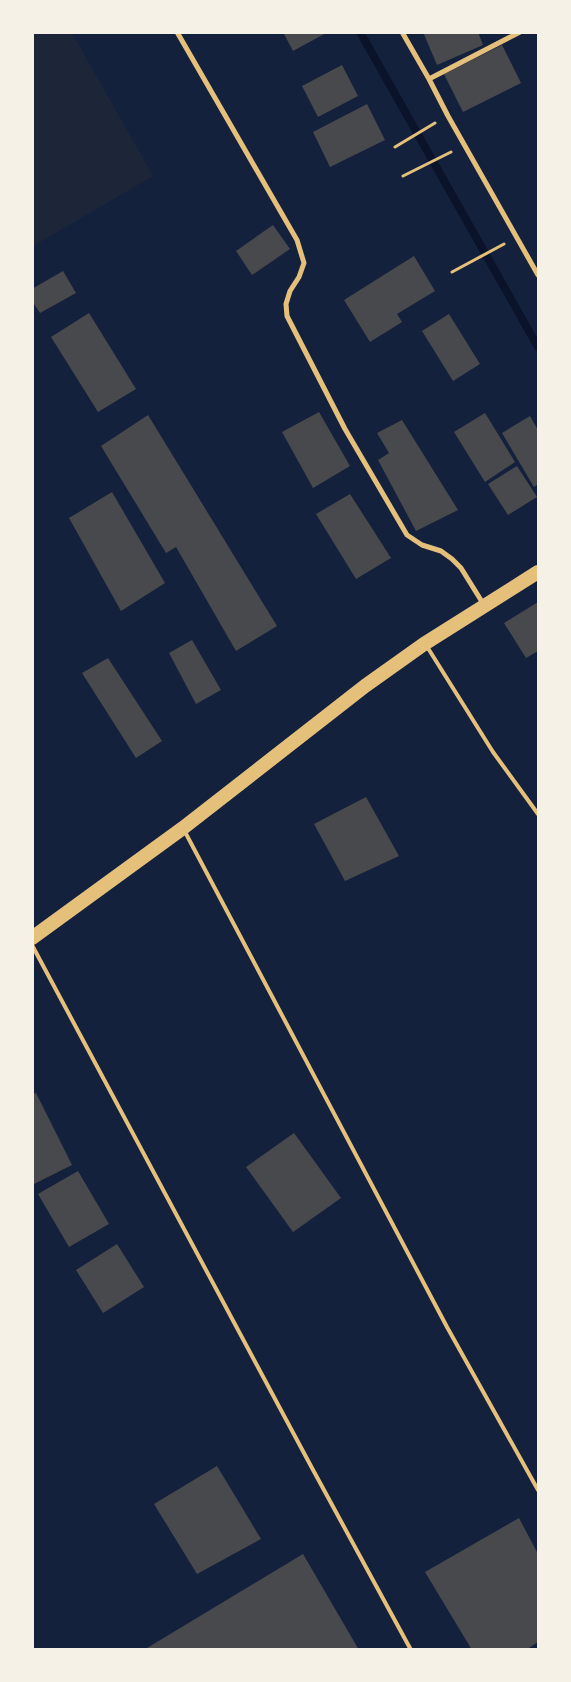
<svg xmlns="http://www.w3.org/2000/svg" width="571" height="1682" font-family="Rubik,sans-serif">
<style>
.green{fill:#1d2539}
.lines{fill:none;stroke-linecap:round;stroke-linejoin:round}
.stream{stroke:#0b132b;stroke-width:8}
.building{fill:#48494c}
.path{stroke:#e5c07b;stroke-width:3}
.service{stroke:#e5c07b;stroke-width:4}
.minor{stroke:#e5c07b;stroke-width:5}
.trunk{stroke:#e5c07b;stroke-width:14}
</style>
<rect width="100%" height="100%" fill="#14213d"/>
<path class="green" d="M32,33H72L153,176L33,246Z"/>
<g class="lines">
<path class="stream" d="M360,32L538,347"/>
</g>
<path class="building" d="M283,32H328L293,51Z
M423,32H478L483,45L437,65Z
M502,45L521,83L463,112L444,74Z
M342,65L358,96L318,117L302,86Z
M367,104L385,140L330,167L313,132Z
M273,225L290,249L252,275L236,251Z
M414,256L435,291L397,314L402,322L370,342L344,300Z
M63,271L76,293L40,313L32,301V289Z
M89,313L136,389L98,412L51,337Z
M449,314L480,364L453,381L422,331Z
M319,412L350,466L313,488L282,432Z
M485,413L515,462L485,482L454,432Z
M148,415L277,626L236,651L176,547L166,553L101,446Z
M530,416L538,430V484L534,487L502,433Z
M402,420L458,510L416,531L378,460L389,453L377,433Z
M517,466L537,497L508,515L488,484Z
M112,492L165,583L121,611L69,518Z
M350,494L391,558L356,579L316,514Z
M538,602V651L526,658L504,623Z
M192,640L221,690L196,704L169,653Z
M108,658L162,741L136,758L82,673Z
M366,797L399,856L345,881L314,824Z
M36,1093L72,1165L32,1185V1094Z
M294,1133L341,1198L293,1232L246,1167Z
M78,1171L109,1224L69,1247L38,1194Z
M117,1244L144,1287L103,1313L76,1270Z
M217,1466L261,1539L197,1574L154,1504Z
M519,1518L538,1554V1642L526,1650H472L425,1572Z
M303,1554L359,1650H148L147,1648Z"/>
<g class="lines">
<path class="path" d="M395,147L435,123
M403,176L451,152
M452,272L504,244"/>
<path class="service" d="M426,645L493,752L538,814
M184,830L447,1327L538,1490
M32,945L312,1468L411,1650"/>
<path class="minor" d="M177,32L297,240L304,263L299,277L290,291L286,304L287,316L345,429L407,535L422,545L441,551L452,559L461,568L484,605
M402,32L429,79L448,116L538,275
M429,79L520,32"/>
<path class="trunk" d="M32,938L183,828L365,686L424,644L538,572"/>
</g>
<rect width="571" height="1682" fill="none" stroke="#f6f1e7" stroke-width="68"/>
</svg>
